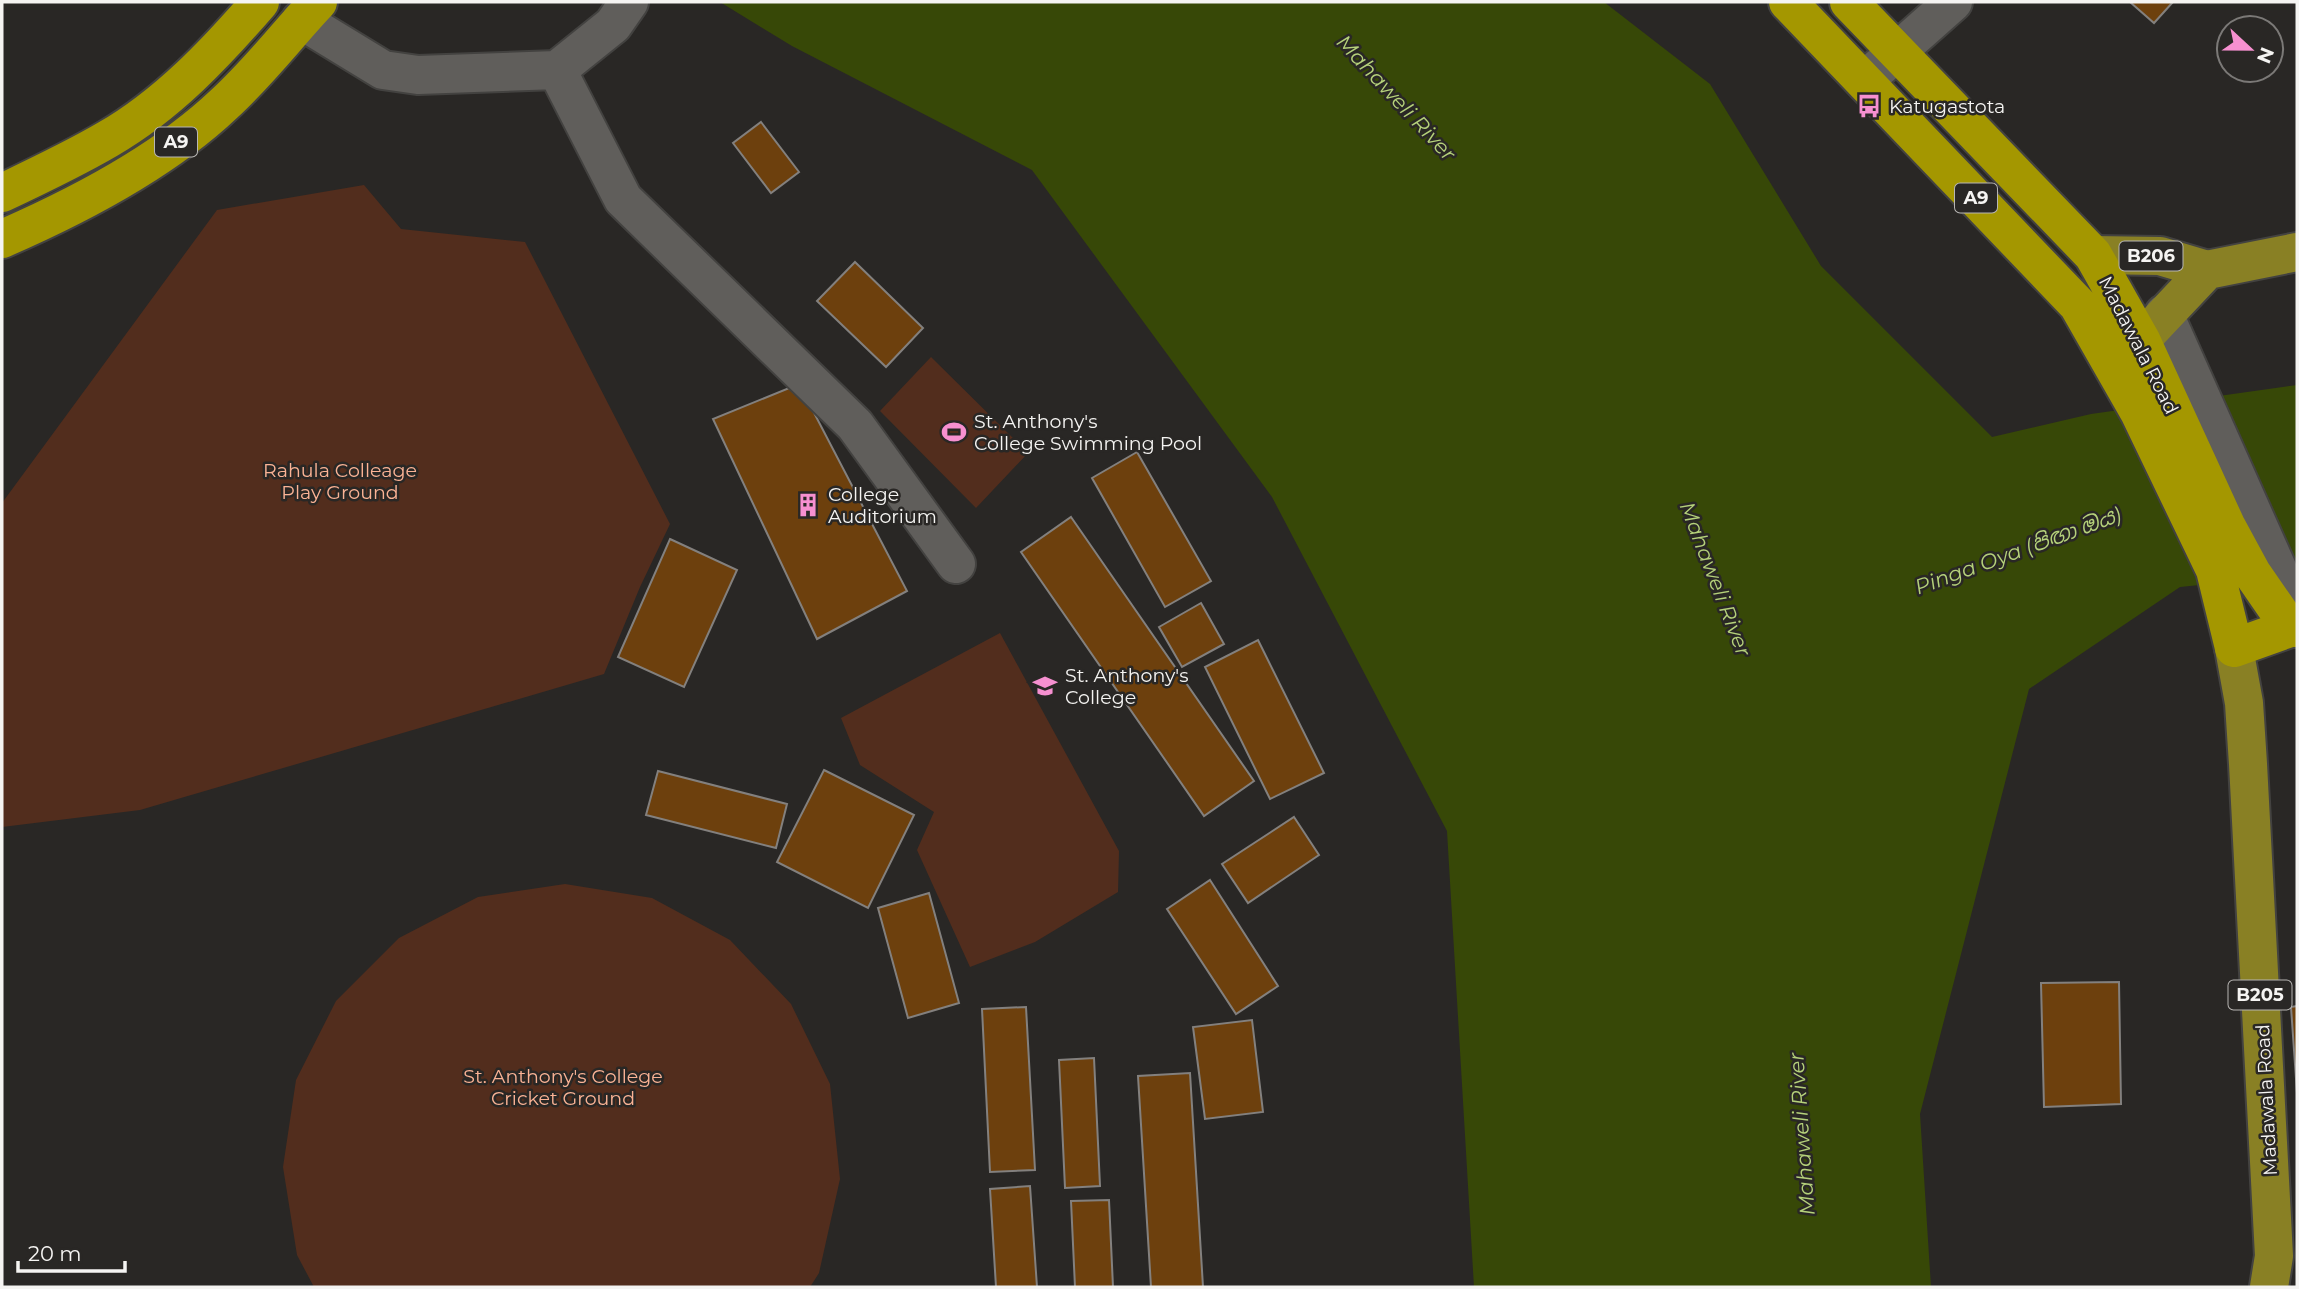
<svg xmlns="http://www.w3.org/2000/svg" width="2299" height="1289" font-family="Montserrat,'Noto Sans Sinhala',sans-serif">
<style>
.green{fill:#522d1d}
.water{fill:#374807}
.building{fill:#6d400d;stroke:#83807e;stroke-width:2}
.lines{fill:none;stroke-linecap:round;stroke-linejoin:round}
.minor-casing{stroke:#434240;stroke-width:42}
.major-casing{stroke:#434240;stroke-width:42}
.highway-casing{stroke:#434240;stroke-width:42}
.minor{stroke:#605e5b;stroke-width:38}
.major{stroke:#898024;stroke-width:38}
.highway{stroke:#a49700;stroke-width:38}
.labels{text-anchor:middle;stroke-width:5;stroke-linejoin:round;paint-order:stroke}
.shield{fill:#292725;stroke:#b8b6b4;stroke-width:2}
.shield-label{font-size:18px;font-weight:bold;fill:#f5f4f2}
.poi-label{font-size:19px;fill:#f5f4f2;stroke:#292725;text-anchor:start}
.street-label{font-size:19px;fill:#f5f4f2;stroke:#292725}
.park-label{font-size:19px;fill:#fbb395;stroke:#292725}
.water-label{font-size:21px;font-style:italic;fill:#b5d17a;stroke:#292725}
</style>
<rect width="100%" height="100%" fill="#292725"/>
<path class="green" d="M364,185L401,229L525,242L670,524L640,587L604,674L140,810L2,827V503L217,210Z
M931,357L1028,453L976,508L880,411Z
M1000,633L1119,851L1118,892L1035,942L970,967L917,850L934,812L860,765L841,718Z
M565,884L652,898L730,940L791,1004L830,1084L840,1179L819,1273L810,1287H314L297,1255L283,1167L296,1080L336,1001L399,938L478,897Z"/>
<path class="water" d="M720,2H1604L1710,84L1821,266L1992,437L2091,414L2297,385V575L2180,587L2029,689L1920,1114L1931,1287H1474L1447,831L1272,497L1032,170L792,46Z"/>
<path class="building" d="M2130,2H2173L2154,23Z
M761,122L799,172L771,193L733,143Z
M855,262L923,328L886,367L817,301Z
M799,384L907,591L817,639L713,419Z
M1137,452L1211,581L1165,607L1092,478Z
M1071,517L1254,781L1204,816L1021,552Z
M670,539L737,570L684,687L618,657Z
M1201,603L1224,644L1182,667L1159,627Z
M1258,640L1324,773L1270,799L1205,667Z
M824,770L914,815L868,908L777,862Z
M658,771L787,804L776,848L646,815Z
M1294,817L1319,855L1248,903L1222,864Z
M1210,880L1278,986L1236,1014L1167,909Z
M929,893L959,1003L908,1018L878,908Z
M2119,982L2121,1104L2044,1107L2041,983Z
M2297,1006V1093L2291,1007Z
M1026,1007L1035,1170L990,1172L982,1009Z
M1252,1020L1263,1112L1205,1119L1193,1027Z
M1094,1058L1100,1186L1065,1188L1059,1060Z
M1190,1073L1203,1287H1151L1138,1076Z
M1030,1186L1037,1287H996L990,1189Z
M1109,1200L1113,1287H1075L1071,1201Z"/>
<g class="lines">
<g class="minor-casing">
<path id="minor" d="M301,20L383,70L418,75L557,70L613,25L629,2
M557,70L623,199L855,425L956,564
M1864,81L1953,2
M2164,314L2297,613"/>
</g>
<g class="major-casing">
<path id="major" d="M2093,255L2160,256L2207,270L2297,252
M2141,340L2207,270
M2234,648L2244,703L2248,764L2274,1256L2269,1287"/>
</g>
<g class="highway-casing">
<path id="highway" d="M1788,2L2078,305L2139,412L2215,570L2234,648L2290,628H2297
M1849,2L2093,255L2141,340L2226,525L2252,573L2290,628
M2,193C38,176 74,159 108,139C167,105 216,53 260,2
M2,239C78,206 164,161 224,104C258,73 287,35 318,2"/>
</g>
<use href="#minor" class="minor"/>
<use href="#major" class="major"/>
<use href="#highway" class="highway"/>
</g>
<defs>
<g id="bus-bare" transform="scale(1.89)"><path d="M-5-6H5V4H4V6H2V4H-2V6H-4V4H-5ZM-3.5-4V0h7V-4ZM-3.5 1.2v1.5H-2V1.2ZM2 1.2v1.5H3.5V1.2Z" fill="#f690d0" stroke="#292725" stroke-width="2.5" paint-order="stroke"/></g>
<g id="stadium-bare" transform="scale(1.89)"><path d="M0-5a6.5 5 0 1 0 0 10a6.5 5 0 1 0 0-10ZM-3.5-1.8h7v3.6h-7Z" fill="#f690d0" stroke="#292725" stroke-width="2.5" paint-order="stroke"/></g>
<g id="building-bare" transform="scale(1.89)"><path d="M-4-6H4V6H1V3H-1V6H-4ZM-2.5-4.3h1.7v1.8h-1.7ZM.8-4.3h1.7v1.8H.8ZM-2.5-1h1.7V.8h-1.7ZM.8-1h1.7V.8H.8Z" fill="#f690d0" stroke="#292725" stroke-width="2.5" paint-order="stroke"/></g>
<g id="school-bare" transform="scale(1.89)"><path d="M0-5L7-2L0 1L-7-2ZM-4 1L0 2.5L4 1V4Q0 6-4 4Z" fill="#f690d0" stroke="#292725" stroke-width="2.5" paint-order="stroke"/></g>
</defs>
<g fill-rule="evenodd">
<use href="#bus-bare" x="1869" y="106"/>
<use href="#stadium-bare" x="954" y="432"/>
<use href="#building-bare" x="808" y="505"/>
<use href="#school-bare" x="1045" y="686"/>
</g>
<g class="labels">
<g class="shield">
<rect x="155" y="127.5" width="42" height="29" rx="5"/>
<rect x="1955" y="183.5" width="42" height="29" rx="5"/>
<rect x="2119.5" y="241.5" width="63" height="29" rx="5"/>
<rect x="2228.5" y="980.5" width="63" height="29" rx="5"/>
</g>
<g class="shield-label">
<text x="176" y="148">A9</text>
<text x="1976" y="204">A9</text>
<text x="2151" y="262">B206</text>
<text x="2260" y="1001">B205</text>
</g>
<g class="poi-label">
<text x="1889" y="113">Katugastota</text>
<text x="974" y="428">St. Anthony's<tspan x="974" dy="22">College Swimming Pool</tspan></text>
<text x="828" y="501">College<tspan x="828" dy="22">Auditorium</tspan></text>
<text x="1065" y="682">St. Anthony's<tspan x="1065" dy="22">College</tspan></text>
</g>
<g class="street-label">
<text transform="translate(2139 345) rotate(63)" y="7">Madawala Road</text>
<text transform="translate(2266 1100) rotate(-93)" y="7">Madawala Road</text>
</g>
<g class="park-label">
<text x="340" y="477">Rahula Colleage<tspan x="340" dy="22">Play Ground</tspan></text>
<text x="563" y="1083">St. Anthony's College<tspan x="563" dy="22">Cricket Ground</tspan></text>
</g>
<g class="water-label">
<text transform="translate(1396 98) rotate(47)" y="7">Mahaweli River</text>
<text transform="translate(2018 551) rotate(-20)" y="7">Pinga Oya (පිඟා ඔය)</text>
<text transform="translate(1715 579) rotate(69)" y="7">Mahaweli River</text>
<text transform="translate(1802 1134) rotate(-94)" y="7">Mahaweli River</text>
</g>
</g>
<rect width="2299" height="1289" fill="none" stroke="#f5f4f2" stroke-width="7"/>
<g transform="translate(2250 49) rotate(112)"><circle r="33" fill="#292725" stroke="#7b7977" stroke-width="2"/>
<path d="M0-5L12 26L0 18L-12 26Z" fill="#f690d0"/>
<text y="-10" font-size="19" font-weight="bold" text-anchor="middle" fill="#f5f4f2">N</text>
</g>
<path d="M18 1261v10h107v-10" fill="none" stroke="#f5f4f2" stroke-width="3.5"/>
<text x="28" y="1261" font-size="21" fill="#f5f4f2" stroke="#292725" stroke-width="5" paint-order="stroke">20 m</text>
</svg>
